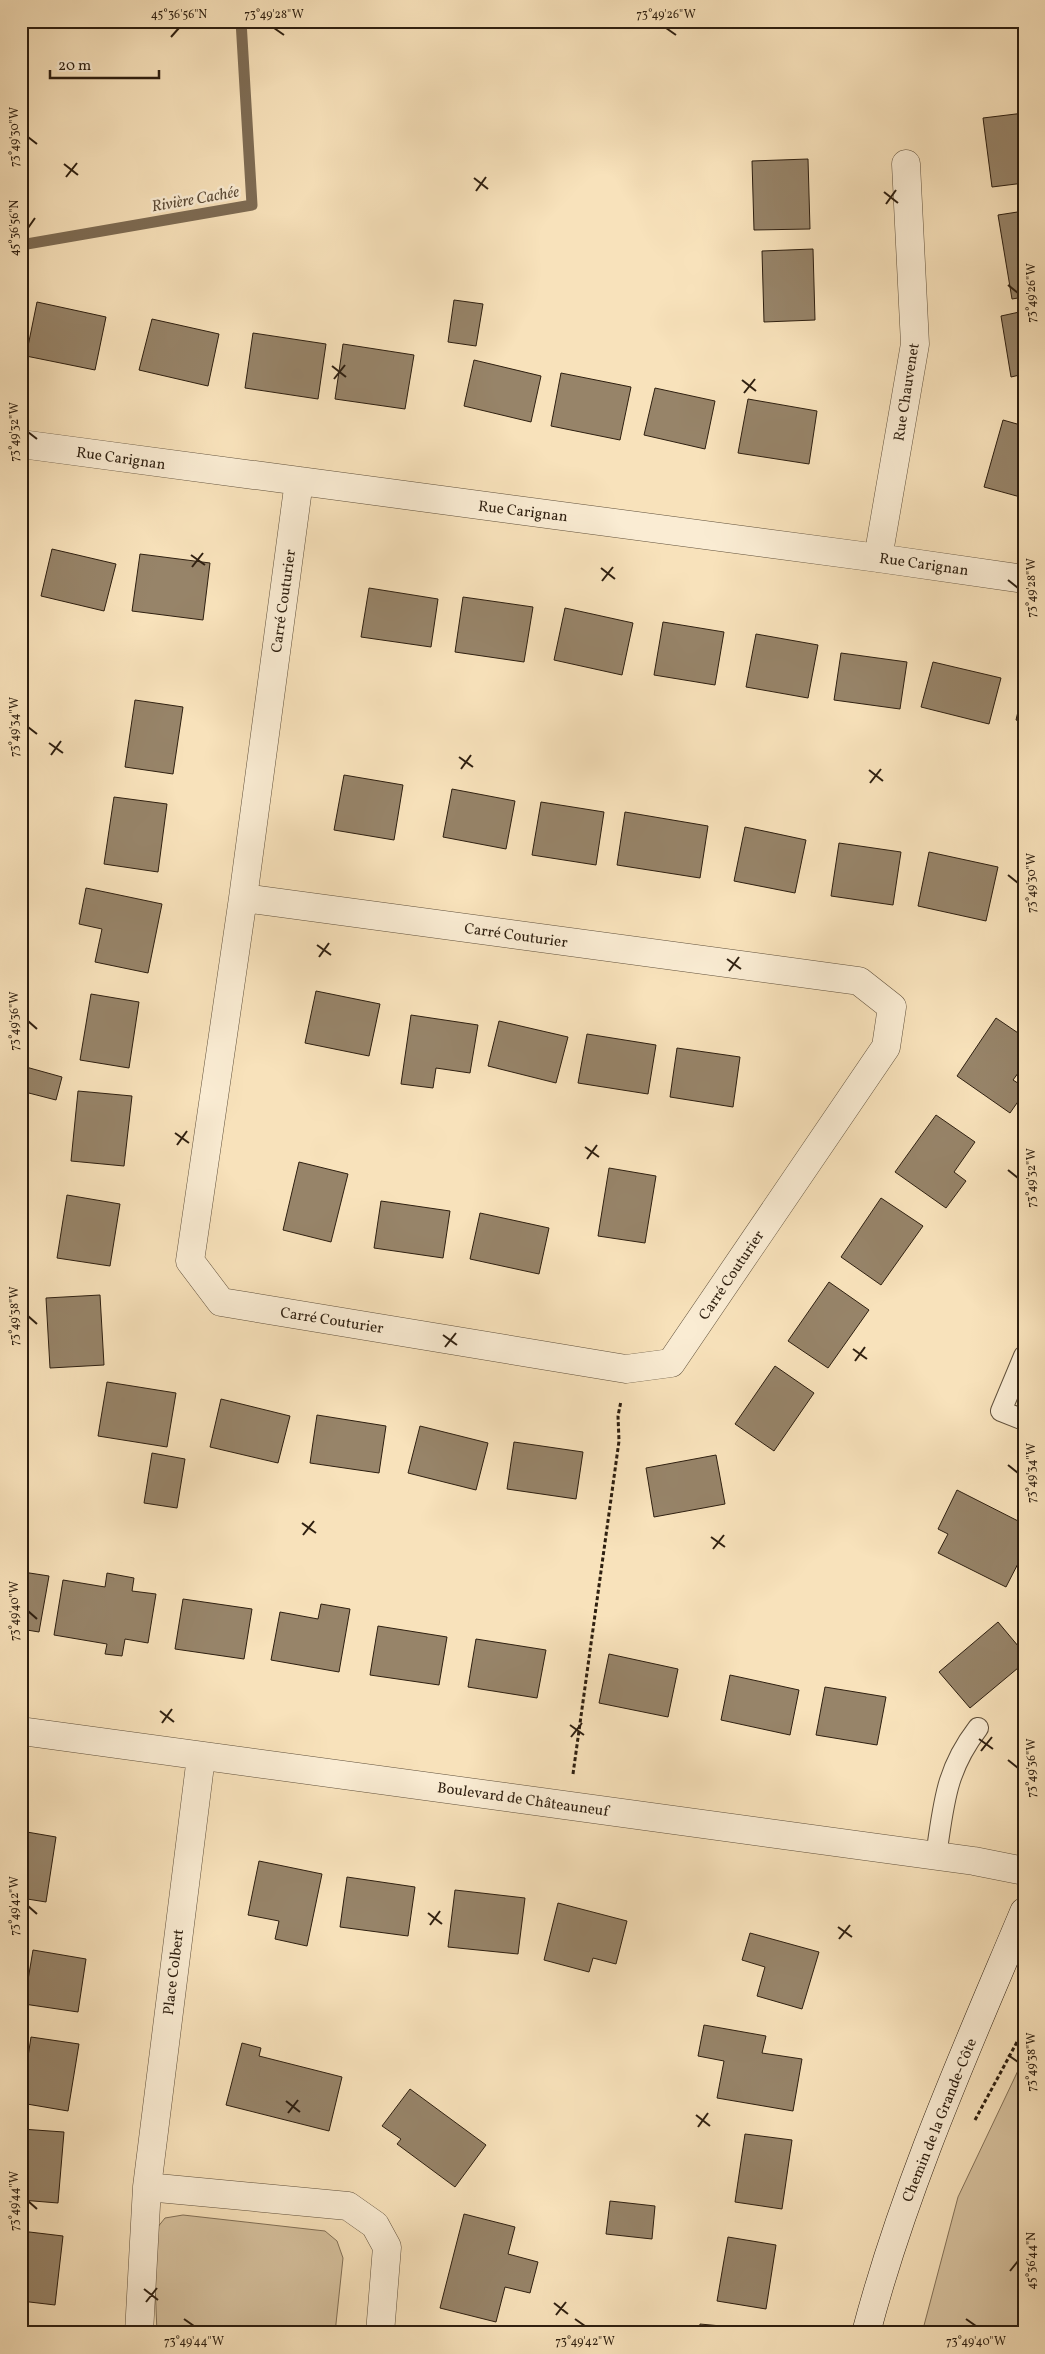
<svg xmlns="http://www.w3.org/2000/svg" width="1045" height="2354" font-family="Vollkorn,serif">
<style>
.green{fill:#d6c19e;stroke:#827057}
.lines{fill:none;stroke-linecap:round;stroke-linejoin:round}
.stream{stroke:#7e6c54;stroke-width:11}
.building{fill:#978469;stroke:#2e1f10}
.service-casing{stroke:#60503b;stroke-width:22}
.minor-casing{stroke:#60503b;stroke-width:29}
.secondary-casing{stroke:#2e1f10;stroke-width:29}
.path{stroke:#2e1f10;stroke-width:3;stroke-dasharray:4 2.5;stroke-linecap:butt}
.service{stroke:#faecd3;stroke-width:20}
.minor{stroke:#faecd3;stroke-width:28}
.secondary{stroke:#faecd3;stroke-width:28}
.ticks{fill:none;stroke:#2e1f10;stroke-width:2}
.labels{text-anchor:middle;stroke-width:5;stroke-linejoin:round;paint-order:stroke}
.street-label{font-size:15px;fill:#2e1f10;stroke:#faecd3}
.water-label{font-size:16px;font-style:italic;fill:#5d4c38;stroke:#faecd3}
.neatline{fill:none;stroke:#2e1f10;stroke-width:2}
.ticks-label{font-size:12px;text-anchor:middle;fill:#2e1f10}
</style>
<rect width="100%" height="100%" fill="#f8e2bb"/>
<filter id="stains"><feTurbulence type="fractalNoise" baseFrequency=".004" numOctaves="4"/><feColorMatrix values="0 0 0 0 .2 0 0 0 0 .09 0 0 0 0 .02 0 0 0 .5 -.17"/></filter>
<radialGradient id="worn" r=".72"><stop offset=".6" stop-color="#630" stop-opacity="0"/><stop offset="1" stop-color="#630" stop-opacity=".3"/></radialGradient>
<path class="green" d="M28,268L21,300V270Z
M1024,2058V2333H922L958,2197Z
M183,2215L325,2231L337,2241L343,2258L335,2333H157L153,2233L165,2218Z"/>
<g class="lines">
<path class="stream" d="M21,245L252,205L241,21"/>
</g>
<path class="building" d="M1024,113V183L992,187L983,118Z
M808,159L810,229L754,230L752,161Z
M1024,211V297L1012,299L998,215Z
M813,249L815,320L764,322L762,251Z
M454,300L483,304L476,346L448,342Z
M37,302L106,317L95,370L26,356Z
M1024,311V374L1011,377L1001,316Z
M152,319L219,334L208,386L139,370Z
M253,333L326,344L318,399L245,388Z
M343,344L414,355L405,409L335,399Z
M474,360L541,376L531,422L464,406Z
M561,373L631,387L620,440L551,426Z
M655,388L715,401L705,449L644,435Z
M748,399L817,411L809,464L738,453Z
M1003,420L1024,426V498L984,487Z
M52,549L116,564L104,611L41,596Z
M140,554L210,563L203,620L132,611Z
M369,588L438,599L431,647L361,637Z
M463,597L533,607L524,662L455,652Z
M565,608L633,623L622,675L554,660Z
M663,622L724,632L715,685L654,675Z
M756,634L818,645L808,698L746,687Z
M841,653L907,662L900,709L834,700Z
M933,662L1001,678L989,724L921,707Z
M1024,686V722L1016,720Z
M135,700L183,707L173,774L125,767Z
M344,775L403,785L394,840L334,830Z
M452,789L515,801L506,849L443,837Z
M114,797L167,804L158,872L104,864Z
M541,802L604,812L596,865L532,855Z
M625,812L708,826L700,878L617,865Z
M745,827L806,840L795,893L734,881Z
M839,843L901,852L893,905L831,896Z
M929,852L998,867L986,921L918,906Z
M86,888L162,904L148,973L95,962L102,929L79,924Z
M316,991L380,1004L369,1056L305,1043Z
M91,994L139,1002L129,1068L80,1060Z
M411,1015L478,1025L470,1073L436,1068L433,1088L401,1084Z
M996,1018L1024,1037V1065L1013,1080L1024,1087V1093L1010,1113L957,1076Z
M499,1021L568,1037L556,1083L488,1066Z
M587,1034L656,1045L648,1094L578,1083Z
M677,1048L740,1057L733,1107L670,1097Z
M26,1067L62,1077L56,1100L21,1091Z
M78,1091L132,1096L124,1166L71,1161Z
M936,1115L975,1142L954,1172L966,1181L946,1208L895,1172Z
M299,1162L348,1174L331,1242L283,1230Z
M609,1168L656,1176L645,1243L598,1236Z
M67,1195L120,1204L110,1266L57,1258Z
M881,1198L923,1226L881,1285L841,1257Z
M381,1201L450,1211L443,1258L374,1248Z
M480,1213L549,1228L539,1274L470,1259Z
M829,1282L869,1310L828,1368L788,1341Z
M100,1295L104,1365L50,1368L46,1298Z
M775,1366L814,1393L774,1451L735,1424Z
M107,1382L176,1393L167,1447L98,1436Z
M221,1399L290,1416L278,1463L210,1447Z
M317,1415L386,1426L379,1473L310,1463Z
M420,1426L488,1443L476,1490L408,1473Z
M514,1442L583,1452L576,1499L507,1489Z
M152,1453L185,1459L177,1508L144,1503Z
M716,1455L725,1504L654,1517L646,1468Z
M957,1490L1024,1524V1552L1006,1587L938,1553L948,1534L938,1529Z
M21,1549L27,1550L23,1572L49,1576L39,1632L21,1629Z
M107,1573L134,1578L132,1591L156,1594L148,1643L125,1639L122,1656L105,1654L107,1644L54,1635L63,1580L105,1587Z
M183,1599L252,1609L244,1659L175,1649Z
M321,1604L350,1609L339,1672L271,1660L280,1612L318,1619Z
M998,1622L1024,1653V1663L970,1708L939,1672Z
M378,1626L447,1637L439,1685L370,1675Z
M476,1639L546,1650L537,1698L468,1687Z
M609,1654L678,1669L668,1717L599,1703Z
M730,1675L799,1690L790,1735L721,1720Z
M825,1687L886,1697L877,1745L816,1735Z
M21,1831L56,1837L46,1902L21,1898Z
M259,1861L322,1874L307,1946L275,1939L279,1921L248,1915Z
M347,1877L415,1887L408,1936L340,1927Z
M455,1890L525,1898L518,1954L448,1947Z
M558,1903L627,1921L616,1964L593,1958L589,1972L544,1960Z
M750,1933L819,1952L802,2009L757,1996L765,1967L742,1960Z
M33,1950L86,1959L78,2012L24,2004Z
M704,2025L766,2036L762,2053L802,2059L793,2111L717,2098L724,2061L698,2056Z
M31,2037L79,2044L68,2111L21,2103Z
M242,2043L261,2048L259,2056L342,2077L329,2131L226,2105Z
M410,2089L486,2145L455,2187L397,2144L401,2139L382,2126Z
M21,2129L64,2132L58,2203L21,2200Z
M745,2134L792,2140L782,2209L735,2202Z
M610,2201L655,2206L652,2239L606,2234Z
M464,2214L515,2227L508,2254L538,2262L530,2293L505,2287L496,2322L440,2308Z
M21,2231L63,2236L55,2305L21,2301Z
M728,2237L776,2245L766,2309L717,2301Z
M700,2324L764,2330V2333H699Z"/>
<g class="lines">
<g class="service-casing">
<path id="service" d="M1024,1356L1001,1411L1024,1420
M936,1856C944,1804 945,1771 978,1728"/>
</g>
<g class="minor-casing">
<path id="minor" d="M21,444L878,558L1024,579
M878,558L915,344L906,164
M243,898L859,981L892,1007L886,1047L671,1363L626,1369L221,1302L190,1261L243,898L299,481
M21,1731L974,1861L1024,1871
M147,2187L348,2206L375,2225L387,2247L380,2333
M139,2333L147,2187L201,1757"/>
</g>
<g class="secondary-casing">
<path id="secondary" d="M866,2333C904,2188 966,2050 1024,1912"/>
</g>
<path class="path" d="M573,1774L619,1441L618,1416L621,1401
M975,2120L1024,2029"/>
<use href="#service" class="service"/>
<use href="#minor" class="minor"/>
<use href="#secondary" class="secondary"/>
</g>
<path class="ticks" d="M274,28L284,35M666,28L676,35M171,37L179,28M28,137L37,144M64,164L78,175M66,177L77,163M474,178L488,189M476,191L486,177M884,192L898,203M886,204L896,190M28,228L35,218M1008,285L1018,293M332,366L346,377M334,379L345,365M742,380L756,391M744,393L755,379M28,432L37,439M191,555L205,565M192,567L203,553M601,568L615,579M1008,580L1018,588M602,581L613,567M28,727L37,734M49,743L63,753M51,755L61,741M459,757L473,767M461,769L471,755M869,770L883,781M870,783L881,769M1008,875L1018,883M317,945L331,955M319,957L329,943M727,959L741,969M729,971L739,957M28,1021L37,1029M175,1133L189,1143M177,1145L187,1131M585,1147L599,1157M587,1159L597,1145M1008,1170L1018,1178M28,1316L37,1324M443,1335L457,1345M445,1347L456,1333M853,1349L867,1359M855,1361L865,1347M1008,1465L1018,1473M302,1523L316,1533M303,1535L314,1521M711,1537L725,1547M713,1549L724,1535M28,1611L37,1619M160,1711L174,1722M162,1723L172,1709M570,1725L584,1735M571,1737L582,1723M979,1739L993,1749M981,1751L992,1737M1008,1760L1018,1768M28,1906L37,1914M428,1913L442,1924M430,1925L440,1911M838,1927L852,1937M839,1939L850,1925M1008,2055L1018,2062M286,2101L300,2112M288,2113L298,2100M696,2115L710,2126M698,2127L708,2113M28,2201L37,2209M1010,2271L1018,2261M144,2289L158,2300M146,2302L157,2288M554,2303L568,2314M556,2315L566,2302M184,2319L194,2326M575,2319L585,2326M966,2319L976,2326"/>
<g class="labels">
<g class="street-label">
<text transform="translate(906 392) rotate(-81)" y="5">Rue Chauvenet</text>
<text transform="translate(121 458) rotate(8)" y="5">Rue Carignan</text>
<text transform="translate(523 511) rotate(7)" y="5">Rue Carignan</text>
<text transform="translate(924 564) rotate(8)" y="5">Rue Carignan</text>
<text transform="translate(283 601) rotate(-82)" y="5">Carré Couturier</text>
<text transform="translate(516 935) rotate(8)" y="5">Carré Couturier</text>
<text transform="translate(731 1275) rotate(-56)" y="5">Carré Couturier</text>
<text transform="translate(332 1320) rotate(9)" y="5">Carré Couturier</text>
<text transform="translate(523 1799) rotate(8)" y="5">Boulevard de Châteauneuf</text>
<text transform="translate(173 1972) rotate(-83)" y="5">Place Colbert</text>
<text transform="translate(939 2120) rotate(-68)" y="5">Chemin de la Grande-Côte</text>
</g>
<g class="water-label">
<text transform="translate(195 198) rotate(-10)" y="6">Rivière Cachée</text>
</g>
</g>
<rect width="1045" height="2354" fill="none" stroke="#f8e2bb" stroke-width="55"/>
<path d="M50 70v8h109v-8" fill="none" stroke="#2e1f10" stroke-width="2.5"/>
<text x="58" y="70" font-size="15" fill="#2e1f10" stroke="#faecd3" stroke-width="4" paint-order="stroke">20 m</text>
<rect x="28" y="28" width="990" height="2298" class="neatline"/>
<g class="ticks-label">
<text x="179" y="18">45°36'56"N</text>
<text x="274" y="18">73°49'28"W</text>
<text x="666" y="18">73°49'26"W</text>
<text transform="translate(14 137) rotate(-90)" y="4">73°49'30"W</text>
<text transform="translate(14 228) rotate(-90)" y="4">45°36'56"N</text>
<text transform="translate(1031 293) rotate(-90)" y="4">73°49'26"W</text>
<text transform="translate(14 432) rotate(-90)" y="4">73°49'32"W</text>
<text transform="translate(1031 588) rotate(-90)" y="4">73°49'28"W</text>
<text transform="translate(14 727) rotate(-90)" y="4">73°49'34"W</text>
<text transform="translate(1031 883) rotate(-90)" y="4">73°49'30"W</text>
<text transform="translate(14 1021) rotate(-90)" y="4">73°49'36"W</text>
<text transform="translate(1031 1178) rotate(-90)" y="4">73°49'32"W</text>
<text transform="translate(14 1316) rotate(-90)" y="4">73°49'38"W</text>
<text transform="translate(1031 1473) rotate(-90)" y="4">73°49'34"W</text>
<text transform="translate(14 1611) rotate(-90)" y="4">73°49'40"W</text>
<text transform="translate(1031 1768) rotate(-90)" y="4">73°49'36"W</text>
<text transform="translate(14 1906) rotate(-90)" y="4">73°49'42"W</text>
<text transform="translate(1031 2062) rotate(-90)" y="4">73°49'38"W</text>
<text transform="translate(14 2201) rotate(-90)" y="4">73°49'44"W</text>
<text transform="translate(1031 2261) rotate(-90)" y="4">45°36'44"N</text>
<text x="194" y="2345">73°49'44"W</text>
<text x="585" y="2345">73°49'42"W</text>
<text x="976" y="2345">73°49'40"W</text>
</g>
<rect width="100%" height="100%" filter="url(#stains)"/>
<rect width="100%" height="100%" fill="url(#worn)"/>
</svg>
